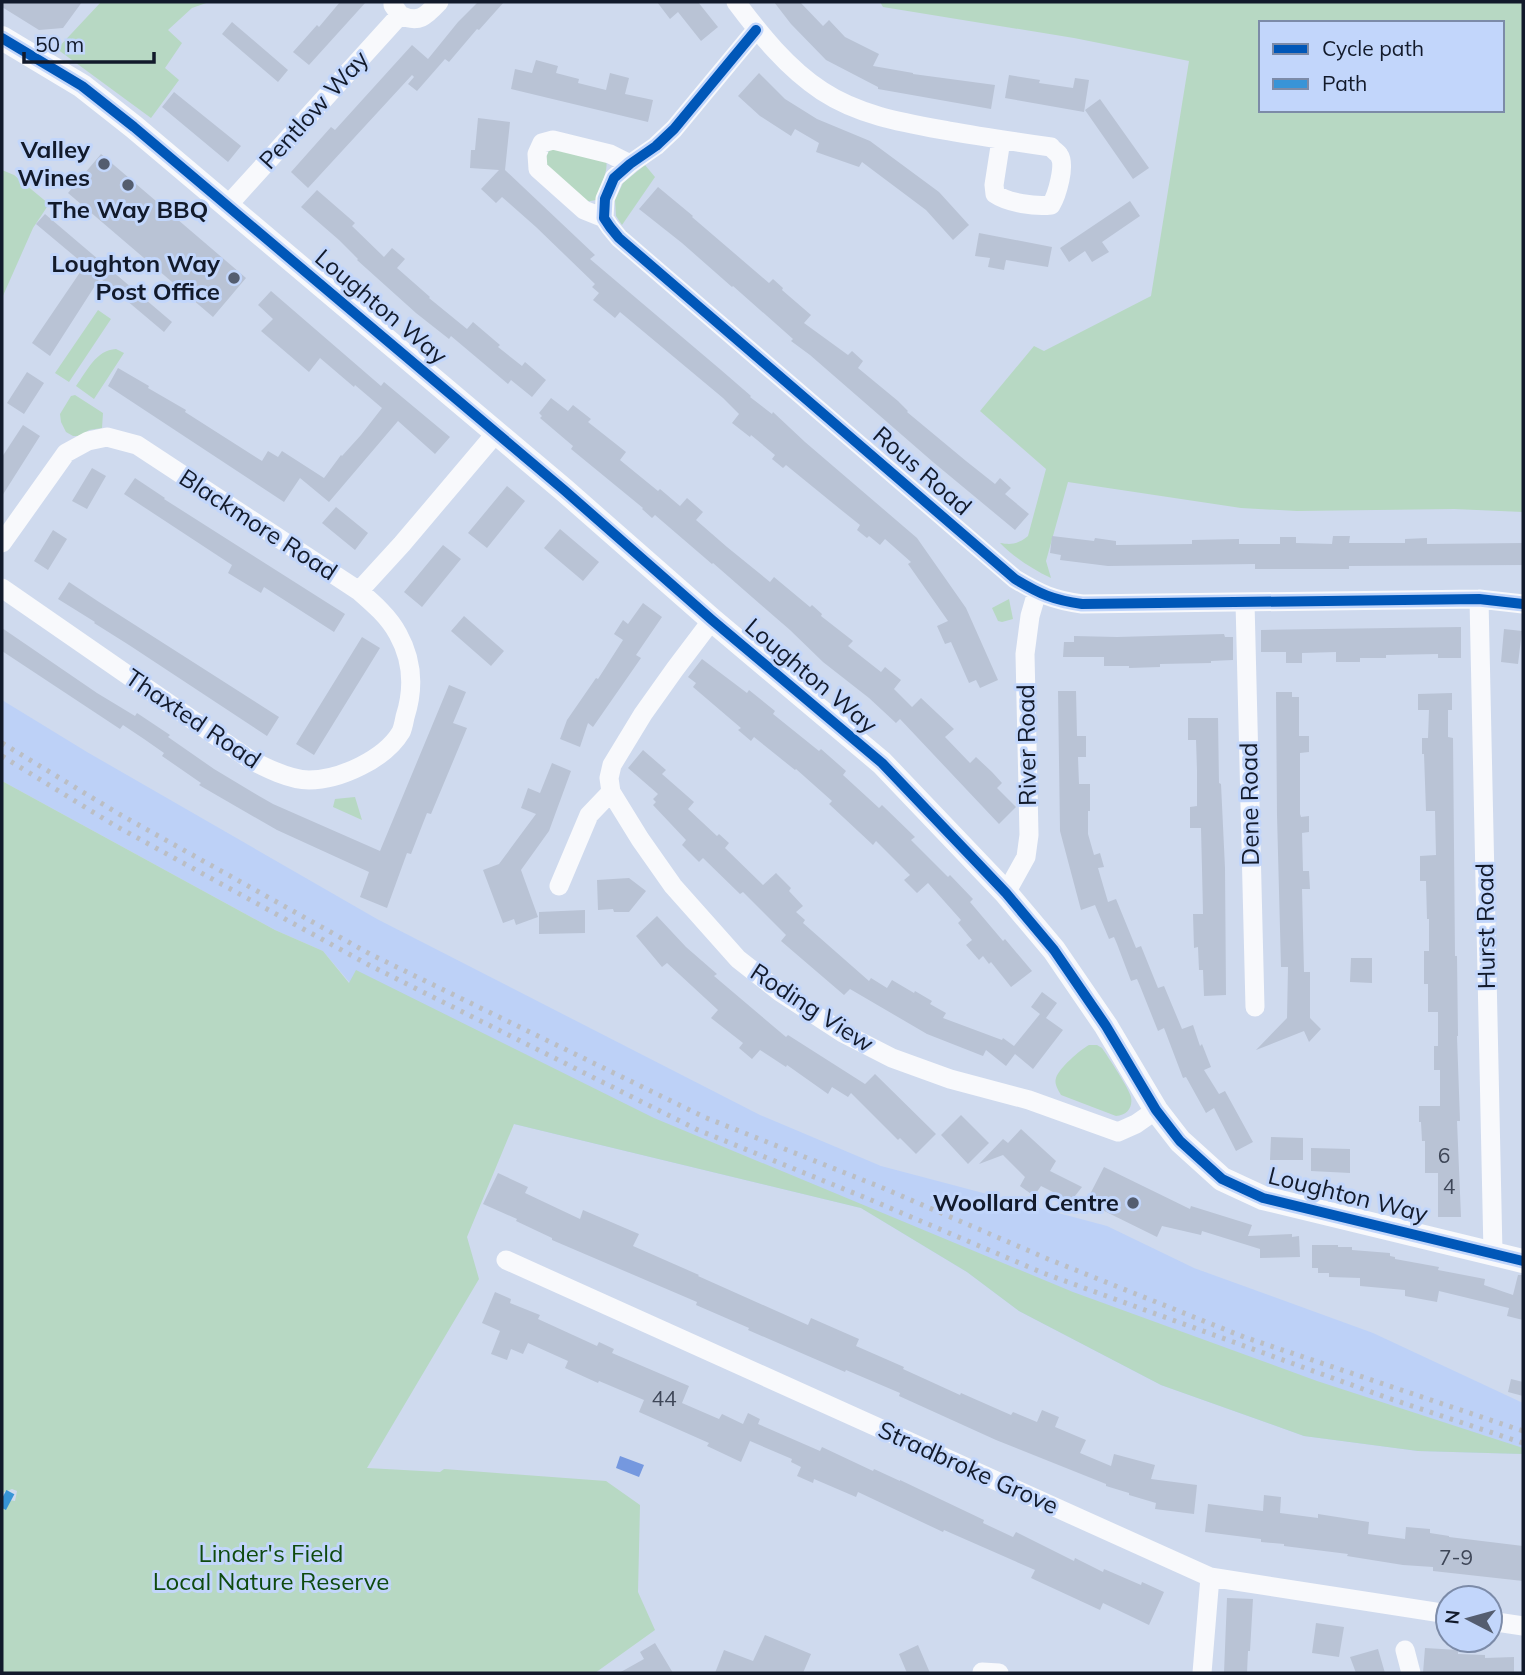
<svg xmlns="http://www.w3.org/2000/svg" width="1525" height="1675" font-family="Mulish,sans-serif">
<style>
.built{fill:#bdd1f7}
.green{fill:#b7d8c3;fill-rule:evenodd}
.water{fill:#7598df}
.building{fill:#b9c3d5}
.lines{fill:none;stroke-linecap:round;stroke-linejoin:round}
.minor{stroke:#f8f9fc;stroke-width:19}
.tertiary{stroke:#f8f9fc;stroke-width:24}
.rail{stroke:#bbbec4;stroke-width:5;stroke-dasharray:3.5 7;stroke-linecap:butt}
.quiet{stroke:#3894d7;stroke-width:9;stroke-dasharray:18 9;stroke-linecap:butt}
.cycleway-casing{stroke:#c2d6fb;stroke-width:15}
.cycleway{stroke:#0057b8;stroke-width:10}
.poi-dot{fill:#545d6f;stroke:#c2d6fb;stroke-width:2.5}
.labels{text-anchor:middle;stroke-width:6;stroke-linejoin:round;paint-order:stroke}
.number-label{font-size:21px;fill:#3e4657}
.street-label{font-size:24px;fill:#121a2b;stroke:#c2d6fb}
.poi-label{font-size:24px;font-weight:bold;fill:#121a2b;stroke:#c2d6fb;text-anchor:end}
.park-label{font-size:24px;fill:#0e4a0e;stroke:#c2d6fb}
</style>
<rect width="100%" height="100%" fill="#cfdaee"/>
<path class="built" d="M2,700L87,752L377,919L760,1115L881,1166L1107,1226L1194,1268L1373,1333L1523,1403V1454L1418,1451L1304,1436L1161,1385L1019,1311L967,1272L861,1208L514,1124L350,983L323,951L275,930L2,781Z"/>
<path class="green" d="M101,2H209L192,8L168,30L182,43L165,68L179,80L151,118L57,49Z
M880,2H1523V512L1454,509L1297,511L1241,508L1068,482L1046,561L1051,578C1032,569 1015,558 1000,543C1012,545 1018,544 1028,536L1046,469L980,411L1034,346L1044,351L1151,296L1189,61L1074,38L883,7ZM1261,23H1502V110H1261Z
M552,148L606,161C609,171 599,188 596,200L585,202L549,169L545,160L548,152Z
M645,165L655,177L622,225L616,216L615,200L623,183Z
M2,170L14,175L49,204L33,228L2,298Z
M98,310L111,319L69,382L55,373Z
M116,349L124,353L94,399L76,386C87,371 96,350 116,349Z
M75,395L103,413L102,428L89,430L81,436H73L66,432L61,422L60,414L71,396Z
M1009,599L1013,619L1002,622L998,621L992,608Z
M2,781L275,930L323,951L349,983L356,970L654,1118L1073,1292L1317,1381L1523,1448V1454L1418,1451L1304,1436L1161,1385L1019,1311L967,1272L861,1208L514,1124L467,1237L479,1279L367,1468L440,1472L444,1469L606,1481L640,1505L638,1592L655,1630L595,1673H2V1499L15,1501L17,1491L12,1489L2,1493Z
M355,797L362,820L333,807L335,799Z
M1089,1045H1097L1102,1048C1108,1057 1129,1088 1131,1097C1133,1108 1127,1115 1116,1116L1061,1095C1058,1090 1054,1084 1056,1078C1059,1068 1080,1050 1089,1045Z"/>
<path class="water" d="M620,1456L644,1465L639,1477L616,1468Z"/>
<path class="building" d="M2,2H82L63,28L39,30L2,7Z
M340,2H366L309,65L293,52L317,25L319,27Z
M478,2H504L479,30L477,29L449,62L445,59L417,91L408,84L414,77L412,75L308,188L291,172L331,127L335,130L412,45L428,59L458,22Z
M657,2H698L718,27L701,41L678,12L670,19Z
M774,2H800L823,26L829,20L845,37L879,54L873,66L913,73V74L995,85L991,109L878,89V87L826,60L791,24Z
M232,22L288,70L278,82L222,34Z
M536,60L558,66L556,73L579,79L578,83L606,90L610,73L629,78L625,94L653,100L648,122L511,89L515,69L532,73Z
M759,73L785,99L817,119L870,141L939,192L969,225L953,240L926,210L862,162L859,167L816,152L819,143L795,129L791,136L760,116L738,96Z
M1009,75L1040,80L1039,83L1073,88L1075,78L1089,80L1084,112L1005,98Z
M174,92L241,146L228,162L162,107Z
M1100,99L1149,168L1133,179L1085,110Z
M478,118L510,122L505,170L595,255L590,259L721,370L751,396L750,397L772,414L773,412L805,442L917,538L966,608L998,680L980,688L976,680L969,683L951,642L945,644L937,626L948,621L908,564L911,562L885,539L880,545L869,536L867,538L857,530L860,525L840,509L786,465L783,468L772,459L775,455L751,435L750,437L732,423L739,414L723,398L620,312L615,318L593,300L599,293L592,287L595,284L536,227L502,197L496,203L481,189L499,170L470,168L471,150H475Z
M101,154L246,278L213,317L68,193Z
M658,187L693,216L692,217L769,283L773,279L783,288L782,290L811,315L804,323L848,355L852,351L863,361L858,368L898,401L908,411L907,412L966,461L995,484L1000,478L1011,488L1005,494L1029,514L1015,530L933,462L810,355L791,341L793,339L733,286L732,287L682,243L639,209Z
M317,190L355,223L352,226L384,257L392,248L405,259L397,268L430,297L429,298L467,329L473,322L500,345L498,347L522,366L525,362L546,380L532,397L511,380L508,384L451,336L449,339L416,313L357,260L358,259L339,240L301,207Z
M1130,201L1140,216L1102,242L1109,252L1092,262L1085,251L1069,262L1060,248Z
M45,214L172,322L164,332L100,278L50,356L32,343L85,265L36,224Z
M979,233L1052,247L1048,267L1006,260L1004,270L988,267L990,258L975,256Z
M271,291L381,386L384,382L450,437L435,454L398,421L329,502L300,478L284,502L108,386L118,368L149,386L148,388L186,410L185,412L262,461L268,451L278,457L282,451L324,478L341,455L342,456L361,435L382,408L355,385L354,387L320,358L309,372L261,331L273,319L258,305Z
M27,372L44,383L24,414L7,403Z
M551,398L568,411L573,405L591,419L588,422L626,452L620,460L658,491L660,489L680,506L687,498L703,512L696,520L727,547L770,582L774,577L810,607L812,605L822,614L821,616L853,641L848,646L881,672L885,667L901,680L894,689L912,707L921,698L954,729L945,737L970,763L976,757L992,772L1002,783L997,788L1016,807L999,824L900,719L896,723L869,698L823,662L790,630L713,563L712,564L655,515L652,518L642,509L643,508L571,449L573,446L540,418L542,416L539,413Z
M23,425L40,436L2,496V457Z
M92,468L106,476L87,509L72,501Z
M135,478L165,498L164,499L345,614L334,632L264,587L261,593L228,573L232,565L124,494Z
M507,486L525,501L487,548L468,533Z
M336,507L368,533L355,550L322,523Z
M560,529L599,562L583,581L544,548Z
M53,530L67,539L48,570L34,561Z
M1052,536L1094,541L1095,538L1116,541V545L1192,544V540L1239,539V544H1280V537H1296V543L1332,544L1333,536H1350L1349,543H1405V539L1427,538V544L1523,543V565L1349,566V569H1255V564L1108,566L1060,560L1061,555L1050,553Z
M443,545L461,559L422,607L404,592Z
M69,582L99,602L279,717L267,736L129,645L94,623L95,622L58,599Z
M643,603L662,617L636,655L641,658L593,727L588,723L580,747L560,739L567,720L596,678L598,679L623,640L614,634L623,620L628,624Z
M464,616L504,651L491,666L451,631Z
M1461,627V658H1438V654L1386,655V658H1360V662H1336V652L1302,653V663H1286V652H1261V630Z
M2,628L97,693L135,716L137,713L170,735L168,737L214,769L259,796L273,804L380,851L449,685L466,692L453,723L467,728L431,814L427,813L411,854L407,853L387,908L360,897L369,872L277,830L199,785L201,783L162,756L164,753L144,739L123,725L120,729L2,651Z
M1504,629L1522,631L1518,664L1501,662Z
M1224,634L1225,637H1233V660L1211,661V663L1160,664V667L1129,668V666H1104V657H1063L1064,642H1074V636L1117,637Z
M362,637L380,648L314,755L296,744Z
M702,659L747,693L749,690L775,711L773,714L819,751L821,749L846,771L843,775L879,808L882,805L915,837L911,840L948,877L950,875L973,899L970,902L1003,941L1005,939L1032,971L1011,987L991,962L989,964L983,956L979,960L966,945L972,940L958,923L961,920L928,883L917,893L904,880L910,875L876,841L873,845L829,804L832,801L796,769L795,770L754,737L751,741L738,730L741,728L693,687L696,683L688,677Z
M1058,691H1076L1077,736H1086V757H1078L1079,784H1090V811H1088V834L1094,855L1100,853L1104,867L1098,868L1108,902L1116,899L1136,948L1141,946L1158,988L1164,986L1182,1029L1193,1025L1200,1046L1202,1044L1211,1067L1204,1070L1219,1094L1225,1091L1253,1142L1236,1151L1214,1108L1206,1113L1186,1077L1183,1078L1164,1028L1158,1031L1140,986L1137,979L1131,981L1117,944L1114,937L1109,939L1095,905L1081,910L1060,831Z
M1276,692H1292V697H1299V736H1309V752L1300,753V814L1301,817L1309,816V832L1302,833L1303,871H1309L1310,889H1302L1304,972H1310V1018L1321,1029L1309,1042L1304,1031L1256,1050L1287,1018L1288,967H1281L1277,815Z
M1452,693V710H1448V737L1453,738L1455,956H1457L1458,1036H1457L1460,1121H1457L1461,1217H1438V1173H1425V1141H1422L1421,1122H1419V1106H1440V1070H1434V1046H1438V1012H1428V984H1424V951H1429V919H1427L1426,881H1420V856L1436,855L1435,811H1426L1424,754H1422V738H1428L1429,710H1418V694Z
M1188,718H1218L1219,783L1221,784L1225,868L1226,995L1204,996L1203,970H1199L1198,947L1194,948L1193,914H1203L1202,869L1201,828H1190V807L1197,806V770L1196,740H1188Z
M643,750L666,770L662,774L694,802L688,809L717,836L719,834L729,843L725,848L763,885L776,873L791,888L789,891L803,906L796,912L805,920L803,923L869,981L871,978L887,988L892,980L914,993L915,991L932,1001L930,1004L946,1013L943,1018L1002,1040L1003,1038L1014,1046L1040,1014L1031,1007L1042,992L1057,1003L1046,1018L1063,1030L1033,1069L1015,1054L1006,1066L986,1050L983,1056L927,1034L850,989L844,995L781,941L786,935L743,892L740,894L703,858L699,862L682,845L686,840L653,805L656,802L653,799L658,794L628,768Z
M552,763L571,771L549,831L521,870L538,917L516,925L514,919L503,923L483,870L499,864L536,814L521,808L528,788L540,793Z
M629,878L646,891L629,912H614L613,909L598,910L597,880Z
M585,910V933L539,934V912Z
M657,916L686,947L717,974L714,976L786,1037L788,1035L865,1084L875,1074L936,1134L916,1154L900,1138L898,1140L851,1093L848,1097L832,1087L828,1094L787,1065L786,1067L760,1050L752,1059L739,1048L743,1043L711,1018L718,1010L667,963L662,967L636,936Z
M1351,958H1372V983L1350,982Z
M961,1115L989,1143L968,1164L941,1135Z
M1021,1129L1056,1161L1050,1171L1082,1187L1071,1201L1041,1186L1034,1196L1020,1186L1025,1177L1003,1155L979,1164L1003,1139L1008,1143Z
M1271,1137L1303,1138V1160H1270Z
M1311,1148L1350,1149V1173L1311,1171Z
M1104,1167L1190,1209L1191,1206L1252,1225L1248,1236L1292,1234V1237L1299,1236L1300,1257L1260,1258V1249L1202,1231L1201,1235L1162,1226L1157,1237L1086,1202Z
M498,1173L528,1187L525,1193L580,1219L583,1210L639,1234L633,1246L699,1275L698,1276L808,1325L811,1318L859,1339L856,1346L904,1367L903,1369L960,1395L961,1393L1011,1415L1013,1412L1037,1422L1042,1410L1059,1417L1055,1427L1086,1440L1080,1453L1111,1466L1114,1454L1155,1465L1151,1479L1197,1485L1194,1514L1155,1509L1156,1503L1129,1495V1493L1106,1486V1484L996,1440L899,1396L900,1393L846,1370L845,1372L748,1330L749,1328L696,1305L697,1302L552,1240V1238L516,1221L517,1219L483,1204Z
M1312,1245H1338V1247H1352V1250L1390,1253V1256L1395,1257V1259L1439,1267L1438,1270L1485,1279L1484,1285L1513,1295L1518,1275H1523V1320L1507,1316L1509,1308L1439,1291L1437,1302L1405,1296V1290L1360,1286V1278L1329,1277V1273H1318V1268H1312Z
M495,1292L511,1299L510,1303L540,1315L538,1319L597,1346L599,1342L614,1349L612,1353L689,1386L682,1403L719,1419L722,1414L743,1424L748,1413L760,1419L758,1424L820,1451L822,1447L873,1471L874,1469L900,1481V1480L984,1520L983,1523L1013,1537L1016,1532L1074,1561L1075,1558L1103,1572L1104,1569L1141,1585L1142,1582L1164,1592L1149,1625L1103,1603L1100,1610L1031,1578L1035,1570L944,1530L943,1532L858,1492L856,1497L814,1479L813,1483L797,1476L801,1467L791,1462L792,1459L750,1441L741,1462L707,1446L709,1443L639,1412L644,1400L599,1381L598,1383L565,1368L568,1361L528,1343L523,1354L511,1349L507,1360L491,1354L500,1331L482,1323Z
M1511,1379L1523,1382V1396L1508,1392Z
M1264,1495L1281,1497L1280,1513L1318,1518V1514L1369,1522L1368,1534L1405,1539L1406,1527L1430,1529V1533L1449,1536V1537L1523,1546V1581L1433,1571V1567L1403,1565L1347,1556L1348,1554L1284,1546V1544L1261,1542V1539L1205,1532L1208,1504L1263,1511Z
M1227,1598L1253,1599L1250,1651H1248L1247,1673H1224Z
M1316,1623L1344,1627L1339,1657L1312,1653Z
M765,1635L811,1654L803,1673H715L724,1650L753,1661Z
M655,1643L673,1673H619L644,1659L640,1652Z
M918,1645L930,1673H907L899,1654Z
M1425,1648L1458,1650V1654L1485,1655V1658L1514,1657V1673H1423Z
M1378,1649L1385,1673H1356L1350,1657Z"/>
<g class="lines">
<path class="minor" d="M736,2C760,34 787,68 822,91C860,116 905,123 949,131C983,137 1017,142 1051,147C1052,149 1058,153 1059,155C1066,165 1057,195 1051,205C1036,207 1008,203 995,194L994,185L1001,140
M400,15C419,24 426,16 439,2
M756,30L674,129L656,146L630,164L614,178L605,199L604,218L610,227L619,238L1015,579C1040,594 1053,600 1082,604L1479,599L1523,604
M228,205L400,15L393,5V2
M604,218L584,210L538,169L537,154L542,143L553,140L610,154L630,164
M2,543L66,453L88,441L107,437L137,445L359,591L402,544L496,433
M2,588L249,759C266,768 290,780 309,780C340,780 385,759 401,732C403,728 404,722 405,717C414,689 413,661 398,634C389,617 374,604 359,591
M1479,599L1493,1253
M1245,602L1255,1007
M712,620L675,669L643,714L612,765L609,778L611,792L640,839L673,886L738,959L780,992L843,1033L892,1058L950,1079L1029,1100L1118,1132L1136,1124L1156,1110
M559,886L589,815L611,792
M1006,893L1026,857L1029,835L1025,654L1030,616L1037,592
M506,1260L1210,1577L1448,1614
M1490,1621L1523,1626
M1405,1650L1411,1673
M982,1672L999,1673
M1202,1673L1210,1577"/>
<path class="tertiary" d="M2,38L82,86L134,127L564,490L712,620L882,763L1006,893L1054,950L1106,1026L1156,1110L1180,1141L1222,1179L1263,1198L1523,1261"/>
<path class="rail" d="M2,743L119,814L370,954L704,1117L883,1188L1048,1259L1244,1337L1523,1431
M2,756L114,825L367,964L698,1130L876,1202L1043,1273L1385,1397L1523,1443"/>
<path class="quiet" d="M2,1508L12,1489"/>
<g class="cycleway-casing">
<path id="cycleway" d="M756,30L674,129L656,146L630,164L614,178L605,199L604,218L610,227L619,238L1015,579C1040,594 1053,600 1082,604L1479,599L1523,604
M2,38L82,86L134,127L564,490L712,620L882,763L1006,893L1054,950L1106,1026L1156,1110L1180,1141L1222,1179L1263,1198L1523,1261"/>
</g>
<use href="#cycleway" class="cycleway"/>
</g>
<g class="poi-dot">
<circle cx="104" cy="164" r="7"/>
<circle cx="128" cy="185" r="7"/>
<circle cx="234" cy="278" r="7"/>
<circle cx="1133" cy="1203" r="7"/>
</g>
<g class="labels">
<g class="number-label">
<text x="1444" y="1163">6</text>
<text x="1449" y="1194">4</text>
<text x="664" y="1406">44</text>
<text x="1456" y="1565">7-9</text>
</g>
<g class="street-label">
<text transform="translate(314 110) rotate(-48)" y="8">Pentlow Way</text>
<text transform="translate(381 307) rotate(40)" y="8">Loughton Way</text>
<text transform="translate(922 471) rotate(41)" y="8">Rous Road</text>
<text transform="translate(258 525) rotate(33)" y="8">Blackmore Road</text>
<text transform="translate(811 676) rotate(40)" y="8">Loughton Way</text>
<text transform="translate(193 719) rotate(34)" y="8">Thaxted Road</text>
<text transform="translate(1027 745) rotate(-91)" y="8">River Road</text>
<text transform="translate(1250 804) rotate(-91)" y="8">Dene Road</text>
<text transform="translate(1486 926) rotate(-91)" y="8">Hurst Road</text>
<text transform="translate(812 1008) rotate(33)" y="8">Roding View</text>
<text transform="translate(1348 1195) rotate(14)" y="8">Loughton Way</text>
<text transform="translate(968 1468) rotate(24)" y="8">Stradbroke Grove</text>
</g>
<g class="poi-label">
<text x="90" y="158">Valley<tspan x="90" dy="28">Wines</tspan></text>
<text x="128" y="218" text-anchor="middle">The Way BBQ</text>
<text x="220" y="272">Loughton Way<tspan x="220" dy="28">Post Office</tspan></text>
<text x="1119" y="1211">Woollard Centre</text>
</g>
<g class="park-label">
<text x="271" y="1562">Linder's Field<tspan x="271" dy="28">Local Nature Reserve</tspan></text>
</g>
</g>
<rect width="1525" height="1675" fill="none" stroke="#121a2b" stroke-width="7"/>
<rect x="1259" y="21" width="245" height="91" fill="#c2d6fb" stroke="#7c8ba8" stroke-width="2"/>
<rect x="1273" y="44" width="35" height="10" fill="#0057b8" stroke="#7c8ba8" stroke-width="2"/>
<text x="1322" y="56" font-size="21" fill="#121a2b">Cycle path</text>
<rect x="1273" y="79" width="35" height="10" fill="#3894d7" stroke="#7c8ba8" stroke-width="2"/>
<text x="1322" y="91" font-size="21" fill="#121a2b">Path</text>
<g transform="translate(1469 1619) rotate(276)"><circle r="33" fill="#c2d6fb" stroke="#7c8ba8" stroke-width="2"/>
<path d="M0-5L12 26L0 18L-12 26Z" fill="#545d6f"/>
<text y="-10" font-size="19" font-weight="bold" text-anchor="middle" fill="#121a2b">N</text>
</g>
<path d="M24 52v10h130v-10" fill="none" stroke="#121a2b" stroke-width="3.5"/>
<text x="35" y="52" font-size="21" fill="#121a2b" stroke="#c2d6fb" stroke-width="5" paint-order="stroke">50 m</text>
</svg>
